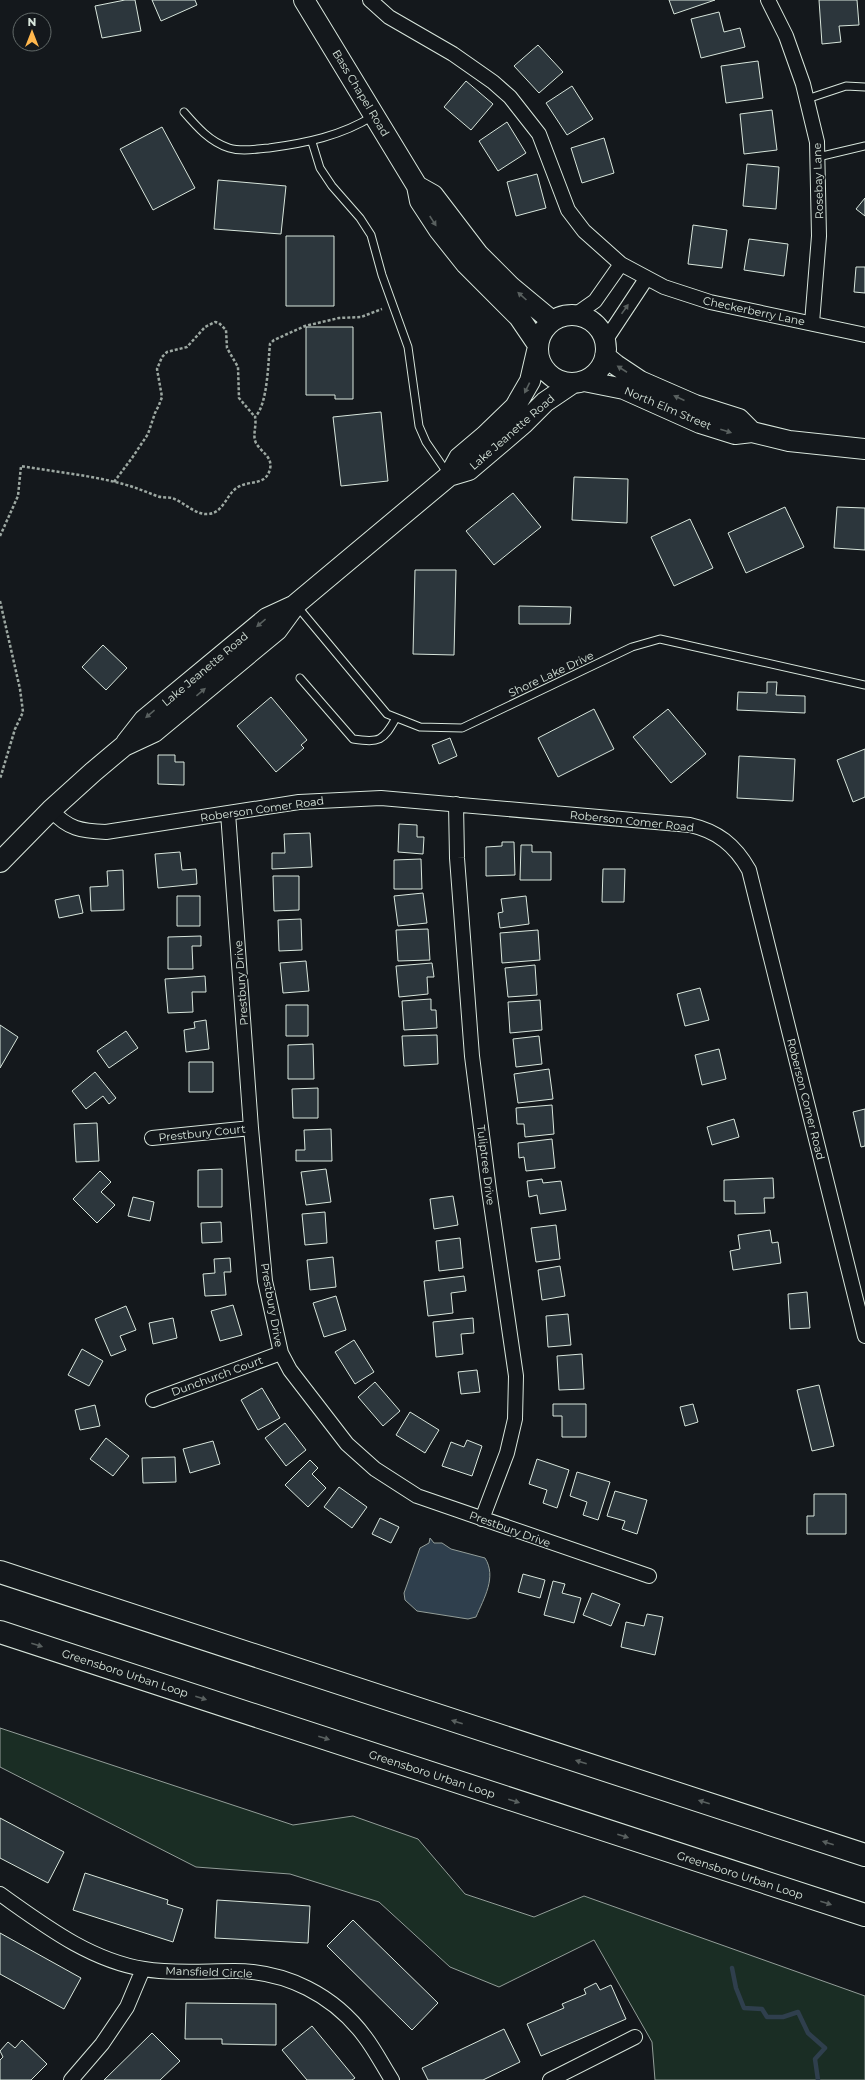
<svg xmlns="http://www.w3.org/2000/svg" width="865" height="2080" font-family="Montserrat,sans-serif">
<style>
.green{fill:#1a2d24;stroke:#939e99}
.water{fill:#2f3f4d;stroke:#939e99}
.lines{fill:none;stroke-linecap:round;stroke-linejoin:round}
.stream{stroke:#2f3f4d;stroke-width:4.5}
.building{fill:#2c363c;stroke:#d8e6dc}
.lane-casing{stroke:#d8e6dc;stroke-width:9}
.street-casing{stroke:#d8e6dc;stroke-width:16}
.secondary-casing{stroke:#d8e6dc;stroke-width:22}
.highway-casing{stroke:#d8e6dc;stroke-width:24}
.path{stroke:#9da8a2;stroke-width:2.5;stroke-dasharray:3 2;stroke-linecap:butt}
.lane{stroke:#14181c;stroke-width:7}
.street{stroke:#14181c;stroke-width:14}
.secondary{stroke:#14181c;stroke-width:20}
.highway{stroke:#14181c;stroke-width:22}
.oneway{fill:#59605f}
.labels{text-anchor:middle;stroke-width:3;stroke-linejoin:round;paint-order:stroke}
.street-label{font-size:11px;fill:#d8e6dc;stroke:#14181c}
</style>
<rect width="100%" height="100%" fill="#14181c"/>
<path class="green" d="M0,1728L293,1825L353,1816L418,1839L465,1894L534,1917L584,1896L865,1996V2080H655L652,2042L594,1940L499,1987L450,1967L379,1902L290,1874L196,1867L0,1767Z"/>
<path class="water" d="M430,1538L434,1543H442L451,1549L485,1558C497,1577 484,1598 476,1617L468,1619L417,1611L405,1600L404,1593L420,1548L429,1543Z"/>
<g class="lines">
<path class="stream" d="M732,1968L736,1988L744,2008L762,2009L767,2017H783L798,2012L808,2033L825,2048L815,2059L818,2080"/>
</g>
<path class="building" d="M125,0H135L141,31L102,38L95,6Z
M152,0H195L197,5L161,21Z
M669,0H715L674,14Z
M819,0H857L859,25L839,26L841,42L822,44Z
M719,12L724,32L740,28L745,47L701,58L691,19Z
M538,45L563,72L539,93L514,66Z
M758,61L763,98L726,103L721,66Z
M466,81L493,104L471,130L444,107Z
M572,86L593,119L567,135L546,103Z
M772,110L777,150L744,154L740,114Z
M507,122L526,153L498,171L479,141Z
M162,127L195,188L153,210L120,149Z
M604,138L614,173L582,183L571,148Z
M747,164L779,167L776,209L743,206Z
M537,174L546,208L516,216L507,182Z
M218,180L286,186L281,234L214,229Z
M865,198V216L856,209Z
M693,225L727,230L722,268L688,264Z
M286,236H334V306H286Z
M749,239L788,244L784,276L744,270Z
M856,267H865V293L854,292Z
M306,327H353V399H335V395H306Z
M381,412L388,481L341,486L333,417Z
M574,477L628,479L627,523L572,520Z
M513,493L541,527L494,565L466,531Z
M785,507L804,547L746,573L728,533Z
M837,507L865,508V550L834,548Z
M690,519L713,568L674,586L651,537Z
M415,570H456L454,655L413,654Z
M519,606L571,607L570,624H519Z
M103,645L127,668L106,690L82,667Z
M767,682H777L776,695L805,696V713L737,710L738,692L767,693Z
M271,697L307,740L301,745L304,748L276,772L237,726Z
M594,709L614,749L558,777L538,738Z
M668,709L706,754L671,783L633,737Z
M450,738L457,756L439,764L432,745Z
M865,749V797L853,802L837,760Z
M158,755H175V762H184V785L158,784Z
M739,756L795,759L793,801L737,798Z
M399,824L417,825V837H424L423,854L398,852Z
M310,833L312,867L272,869V853H285L284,834Z
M502,842H514L515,875L486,876V847L502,846Z
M521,845H532V852H551V880H520Z
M180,852L182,870L196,869L197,884L158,888L155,854Z
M421,859L422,889H394V860Z
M603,869H625L624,902H602Z
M123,870L124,910L91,911L90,887L108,886L107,871Z
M273,876H299V910L274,911Z
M423,893L427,923L398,926L394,896Z
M79,895L83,913L59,918L55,900Z
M177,896H200V926H177Z
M526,896L529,924L500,928L498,913L503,912L501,899Z
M301,919L302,950L279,951L278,920Z
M428,929L430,960L398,961L396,930Z
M538,930L540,960L502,963L500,933Z
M201,936V946H192L193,969H168V937Z
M306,961L309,991L283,993L280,963Z
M432,963L434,977H427L428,994L399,997L396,966Z
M535,965L537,995L508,997L505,968Z
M205,976L206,992H192L193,1012L168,1013L165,979Z
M700,988L709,1020L685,1026L677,994Z
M431,999V1010H436L437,1028L404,1030L402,1001Z
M540,1000L542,1030L510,1033L508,1002Z
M286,1005H308V1036H286Z
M206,1020L209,1049L186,1052L184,1030L195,1028L194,1022Z
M0,1025L18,1037L0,1068Z
M126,1031L138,1048L109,1068L97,1051Z
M437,1035L438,1064L404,1066L402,1036Z
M539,1036L542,1064L516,1067L513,1039Z
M313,1044L314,1079H288V1045Z
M719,1049L726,1079L702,1085L695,1055Z
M189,1062H213V1092H189Z
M549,1069L553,1099L518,1103L514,1074Z
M95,1072L116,1098L109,1104L103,1096L86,1109L72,1091Z
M318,1088V1118H293L292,1089Z
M552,1105L554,1134L525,1137L524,1124H517L516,1108Z
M865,1109V1146L861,1147L853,1112Z
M734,1119L739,1137L712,1145L707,1127Z
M97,1123L99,1161L76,1162L74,1124Z
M331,1129L332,1161H296V1150H305L304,1130Z
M552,1139L555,1168L526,1171L524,1157L519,1158L518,1143Z
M222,1169V1207H198V1170Z
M326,1169L331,1202L306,1205L301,1172Z
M100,1171L111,1182L101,1192L115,1205L97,1223L73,1199Z
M773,1178L774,1198H764L765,1213L735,1214V1201H724V1180Z
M542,1179L543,1183L561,1181L566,1210L540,1214L537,1195L529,1197L527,1181Z
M453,1196L458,1225L434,1229L430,1199Z
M133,1197L154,1202L150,1221L128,1216Z
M325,1212L327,1243L305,1245L302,1214Z
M221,1222L222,1242L202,1243L201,1223Z
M556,1225L560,1259L536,1262L531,1228Z
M770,1230L772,1243L778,1242L781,1263L733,1270L730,1251L740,1249L738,1235Z
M460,1238L463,1268L439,1271L436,1241Z
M333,1257L336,1287L310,1290L307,1260Z
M230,1258L231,1272H224L226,1295L205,1296L203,1274L215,1273L214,1259Z
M560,1266L565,1296L542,1300L538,1270Z
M464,1276L466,1291L451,1293L453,1313L428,1316L424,1281Z
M807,1292L810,1328L790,1329L788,1294Z
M336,1296L346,1330L324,1337L313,1303Z
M233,1305L242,1335L220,1341L211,1311Z
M126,1306L136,1330L120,1336L126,1350L111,1356L95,1319Z
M568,1314L571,1345L548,1347L546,1316Z
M173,1318L177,1338L153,1344L149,1323Z
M473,1318L474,1333L461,1334L463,1354L436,1357L433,1322Z
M354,1340L374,1372L355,1384L335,1352Z
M82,1349L103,1361L89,1386L68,1375Z
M582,1354L584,1389L559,1390L557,1356Z
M477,1370L480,1392L461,1394L458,1372Z
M375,1382L400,1411L383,1426L358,1397Z
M819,1385L834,1446L812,1451L797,1390Z
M262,1388L280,1418L258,1430L241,1400Z
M553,1404H586V1437H562V1416H553Z
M693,1404L698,1422L685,1426L680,1407Z
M95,1405L100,1426L80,1430L75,1410Z
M410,1412L439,1430L425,1453L396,1435Z
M285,1423L306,1450L286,1466L265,1438Z
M106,1438L129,1456L113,1476L90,1459Z
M467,1440L482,1446L472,1476L442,1466L451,1442L464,1447Z
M213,1441L220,1464L190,1473L183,1449Z
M175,1457L176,1482L143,1483L142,1458Z
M537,1459L569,1470L557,1508L543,1503L547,1490L529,1484Z
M310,1460L318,1468L312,1474L326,1488L308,1507L285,1485Z
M577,1472L610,1482L598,1520L583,1515L587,1502L570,1496Z
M339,1487L367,1507L352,1528L324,1507Z
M615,1491L647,1500L637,1534L622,1529L625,1521L607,1516Z
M814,1494H846V1534H807V1516H814Z
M380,1518L399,1527L391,1543L372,1534Z
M523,1574L545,1580L540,1598L518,1592Z
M553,1581L565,1584L562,1593L581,1598L574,1623L544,1615Z
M592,1593L620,1604L611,1626L583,1615Z
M647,1614L663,1617L655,1655L621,1647L626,1622L644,1626Z
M0,1818L64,1852L48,1883L0,1858Z
M85,1873L168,1900L167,1904L183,1909L173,1942L73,1910Z
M217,1900L310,1906L308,1943L215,1938Z
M353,1920L438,2003L412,2030L327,1946Z
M0,1933L81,1978L64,2009L0,1974Z
M596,1983L600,1990L611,1985L626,2019L541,2056L527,2024L564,2008L562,2004L586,1994L584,1989Z
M186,2003L276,2004V2045L222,2044V2039H185Z
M312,2026L355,2078L352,2080H307L282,2050Z
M504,2029L520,2062L483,2080H428L422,2068Z
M152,2033L180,2061L160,2080H104Z
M22,2040L47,2064L31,2080H0V2060L3,2057L0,2051L8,2042L15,2048Z"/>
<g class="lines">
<g class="lane-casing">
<path id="lane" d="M807,99L846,86L865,87
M184,112C197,127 210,142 229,148C242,152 256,149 269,148C306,143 341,136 373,116
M312,142L320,168L332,186L360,218L371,235L382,275L408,347L419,426L426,442L448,474
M818,157L865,146
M297,606L387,714L420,727L462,728L632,647L660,639L865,685
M300,678L353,739C380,743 383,741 396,718"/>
</g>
<g class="street-casing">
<path id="street" d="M370,0L389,17L453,54L493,82L510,97L539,134L568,210L584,231L621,264L664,287L710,302L865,335
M768,0L786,36L803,84L817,142L819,236L812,323
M575,315L595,301L621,264
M605,341L646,279
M456,804L457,858L472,1056L489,1190L516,1376L515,1419L507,1453L482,1519
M51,810C68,829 81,831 106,832L299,802L381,798L690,825C717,831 735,845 749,870L865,1336
M228,813L251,1128L265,1281L281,1353L290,1370L347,1444L375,1469L417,1496L649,1576
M152,1138L251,1128
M153,1400L281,1353
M0,1894C44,1925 89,1960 144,1969C174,1974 204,1971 234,1971C286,1971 334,1995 365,2037C375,2050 383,2066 392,2080
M71,2080L102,2044L127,2007L143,1969
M550,2080L635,2037"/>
</g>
<g class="secondary-casing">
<path id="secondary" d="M304,0L417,186L420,201L439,230L466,264L519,317L538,345
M417,186L433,195L478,254L511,287L552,321
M538 349a34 34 0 1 1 68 0a34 34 0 1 1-68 0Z
M605,356L616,365L640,381L695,405L739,419L752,432
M584,381L624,389L700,423L735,434L752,432L789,441L865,449
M449,476L469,470L523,424L545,402L573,383
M126,743L144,720L267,618L293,606
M0,862L51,810L93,772L124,746L154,732L277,630L296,604L449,476L459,458L485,436L515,407L530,381L537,351"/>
</g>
<g class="highway-casing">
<path id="highway" d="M0,1572L865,1855
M0,1632L865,1915"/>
</g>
<path class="path" d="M114,482L132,458L148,434L155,413L159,405L162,397L157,369L162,357L167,352L187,347L205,327L215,322L219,323L226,330L227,348L238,367L239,398L255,417
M0,536L18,496L21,466C55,472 90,475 123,484C135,487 146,492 157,496C162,498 167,497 172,498C184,502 195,515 208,514C224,513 226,494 238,487C250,480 266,486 270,469C273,457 261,452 256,443C252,435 257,426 255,417C268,404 268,362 270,344L274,340L305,326L339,318L361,317L382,309
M0,601L20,689L23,712L15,729L0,779"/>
<use href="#lane" class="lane"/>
<use href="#street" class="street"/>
<use href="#secondary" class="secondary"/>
<use href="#highway" class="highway"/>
</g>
<defs><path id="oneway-solid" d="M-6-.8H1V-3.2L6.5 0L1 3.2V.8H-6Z"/></defs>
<g class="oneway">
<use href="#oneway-solid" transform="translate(433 221) rotate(57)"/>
<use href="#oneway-solid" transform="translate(522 296) rotate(-138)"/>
<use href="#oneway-solid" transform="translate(625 309) rotate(-55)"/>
<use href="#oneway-solid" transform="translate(622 369) rotate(-147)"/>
<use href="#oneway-solid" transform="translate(527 388) rotate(116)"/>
<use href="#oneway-solid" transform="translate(679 398) rotate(-156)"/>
<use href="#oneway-solid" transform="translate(726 431) rotate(18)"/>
<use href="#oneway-solid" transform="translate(261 623) rotate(140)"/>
<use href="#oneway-solid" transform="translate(201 692) rotate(-40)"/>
<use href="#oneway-solid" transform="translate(150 714) rotate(140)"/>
<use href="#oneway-solid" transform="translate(37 1645) rotate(18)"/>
<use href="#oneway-solid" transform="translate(201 1698) rotate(18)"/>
<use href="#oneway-solid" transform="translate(457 1722) rotate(-162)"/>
<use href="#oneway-solid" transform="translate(324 1738) rotate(18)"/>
<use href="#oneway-solid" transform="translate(581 1762) rotate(-162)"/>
<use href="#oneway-solid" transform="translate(514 1801) rotate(18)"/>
<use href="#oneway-solid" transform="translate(704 1802) rotate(-162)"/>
<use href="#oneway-solid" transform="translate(623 1836) rotate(18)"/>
<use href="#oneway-solid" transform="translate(828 1843) rotate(-162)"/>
<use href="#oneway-solid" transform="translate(826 1903) rotate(18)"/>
</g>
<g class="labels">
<g class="street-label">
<text transform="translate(361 93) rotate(59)" y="4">Bass Chapel Road</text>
<text transform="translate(818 181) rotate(-92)" y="4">Rosebay Lane</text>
<text transform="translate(754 311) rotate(12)" y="4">Checkerberry Lane</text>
<text transform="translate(668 408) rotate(23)" y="4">North Elm Street</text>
<text transform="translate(512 432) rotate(-41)" y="4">Lake Jeanette Road</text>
<text transform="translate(205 669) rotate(-40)" y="4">Lake Jeanette Road</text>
<text transform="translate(551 674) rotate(-25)" y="4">Shore Lake Drive</text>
<text transform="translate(262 809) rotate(-8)" y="4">Roberson Comer Road</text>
<text transform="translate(632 821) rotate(6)" y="4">Roberson Comer Road</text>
<text transform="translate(241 983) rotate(-94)" y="4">Prestbury Drive</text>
<text transform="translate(806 1099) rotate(76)" y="4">Roberson Comer Road</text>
<text transform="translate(202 1133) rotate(-6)" y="4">Prestbury Court</text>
<text transform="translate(486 1165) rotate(83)" y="4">Tuliptree Drive</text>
<text transform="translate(272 1305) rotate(80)" y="4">Prestbury Drive</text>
<text transform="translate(217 1376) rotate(-20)" y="4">Dunchurch Court</text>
<text transform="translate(510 1529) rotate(20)" y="4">Prestbury Drive</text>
<text transform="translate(125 1673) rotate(18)" y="4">Greensboro Urban Loop</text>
<text transform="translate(432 1774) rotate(18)" y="4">Greensboro Urban Loop</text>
<text transform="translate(740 1875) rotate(18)" y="4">Greensboro Urban Loop</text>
<text transform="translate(209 1972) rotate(2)" y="4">Mansfield Circle</text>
</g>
</g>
<g transform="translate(32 32)"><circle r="19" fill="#14181c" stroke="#626a69"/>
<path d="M0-3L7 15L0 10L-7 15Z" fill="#ffb74d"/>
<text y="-6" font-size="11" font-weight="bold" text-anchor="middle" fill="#d8e6dc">N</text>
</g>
</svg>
